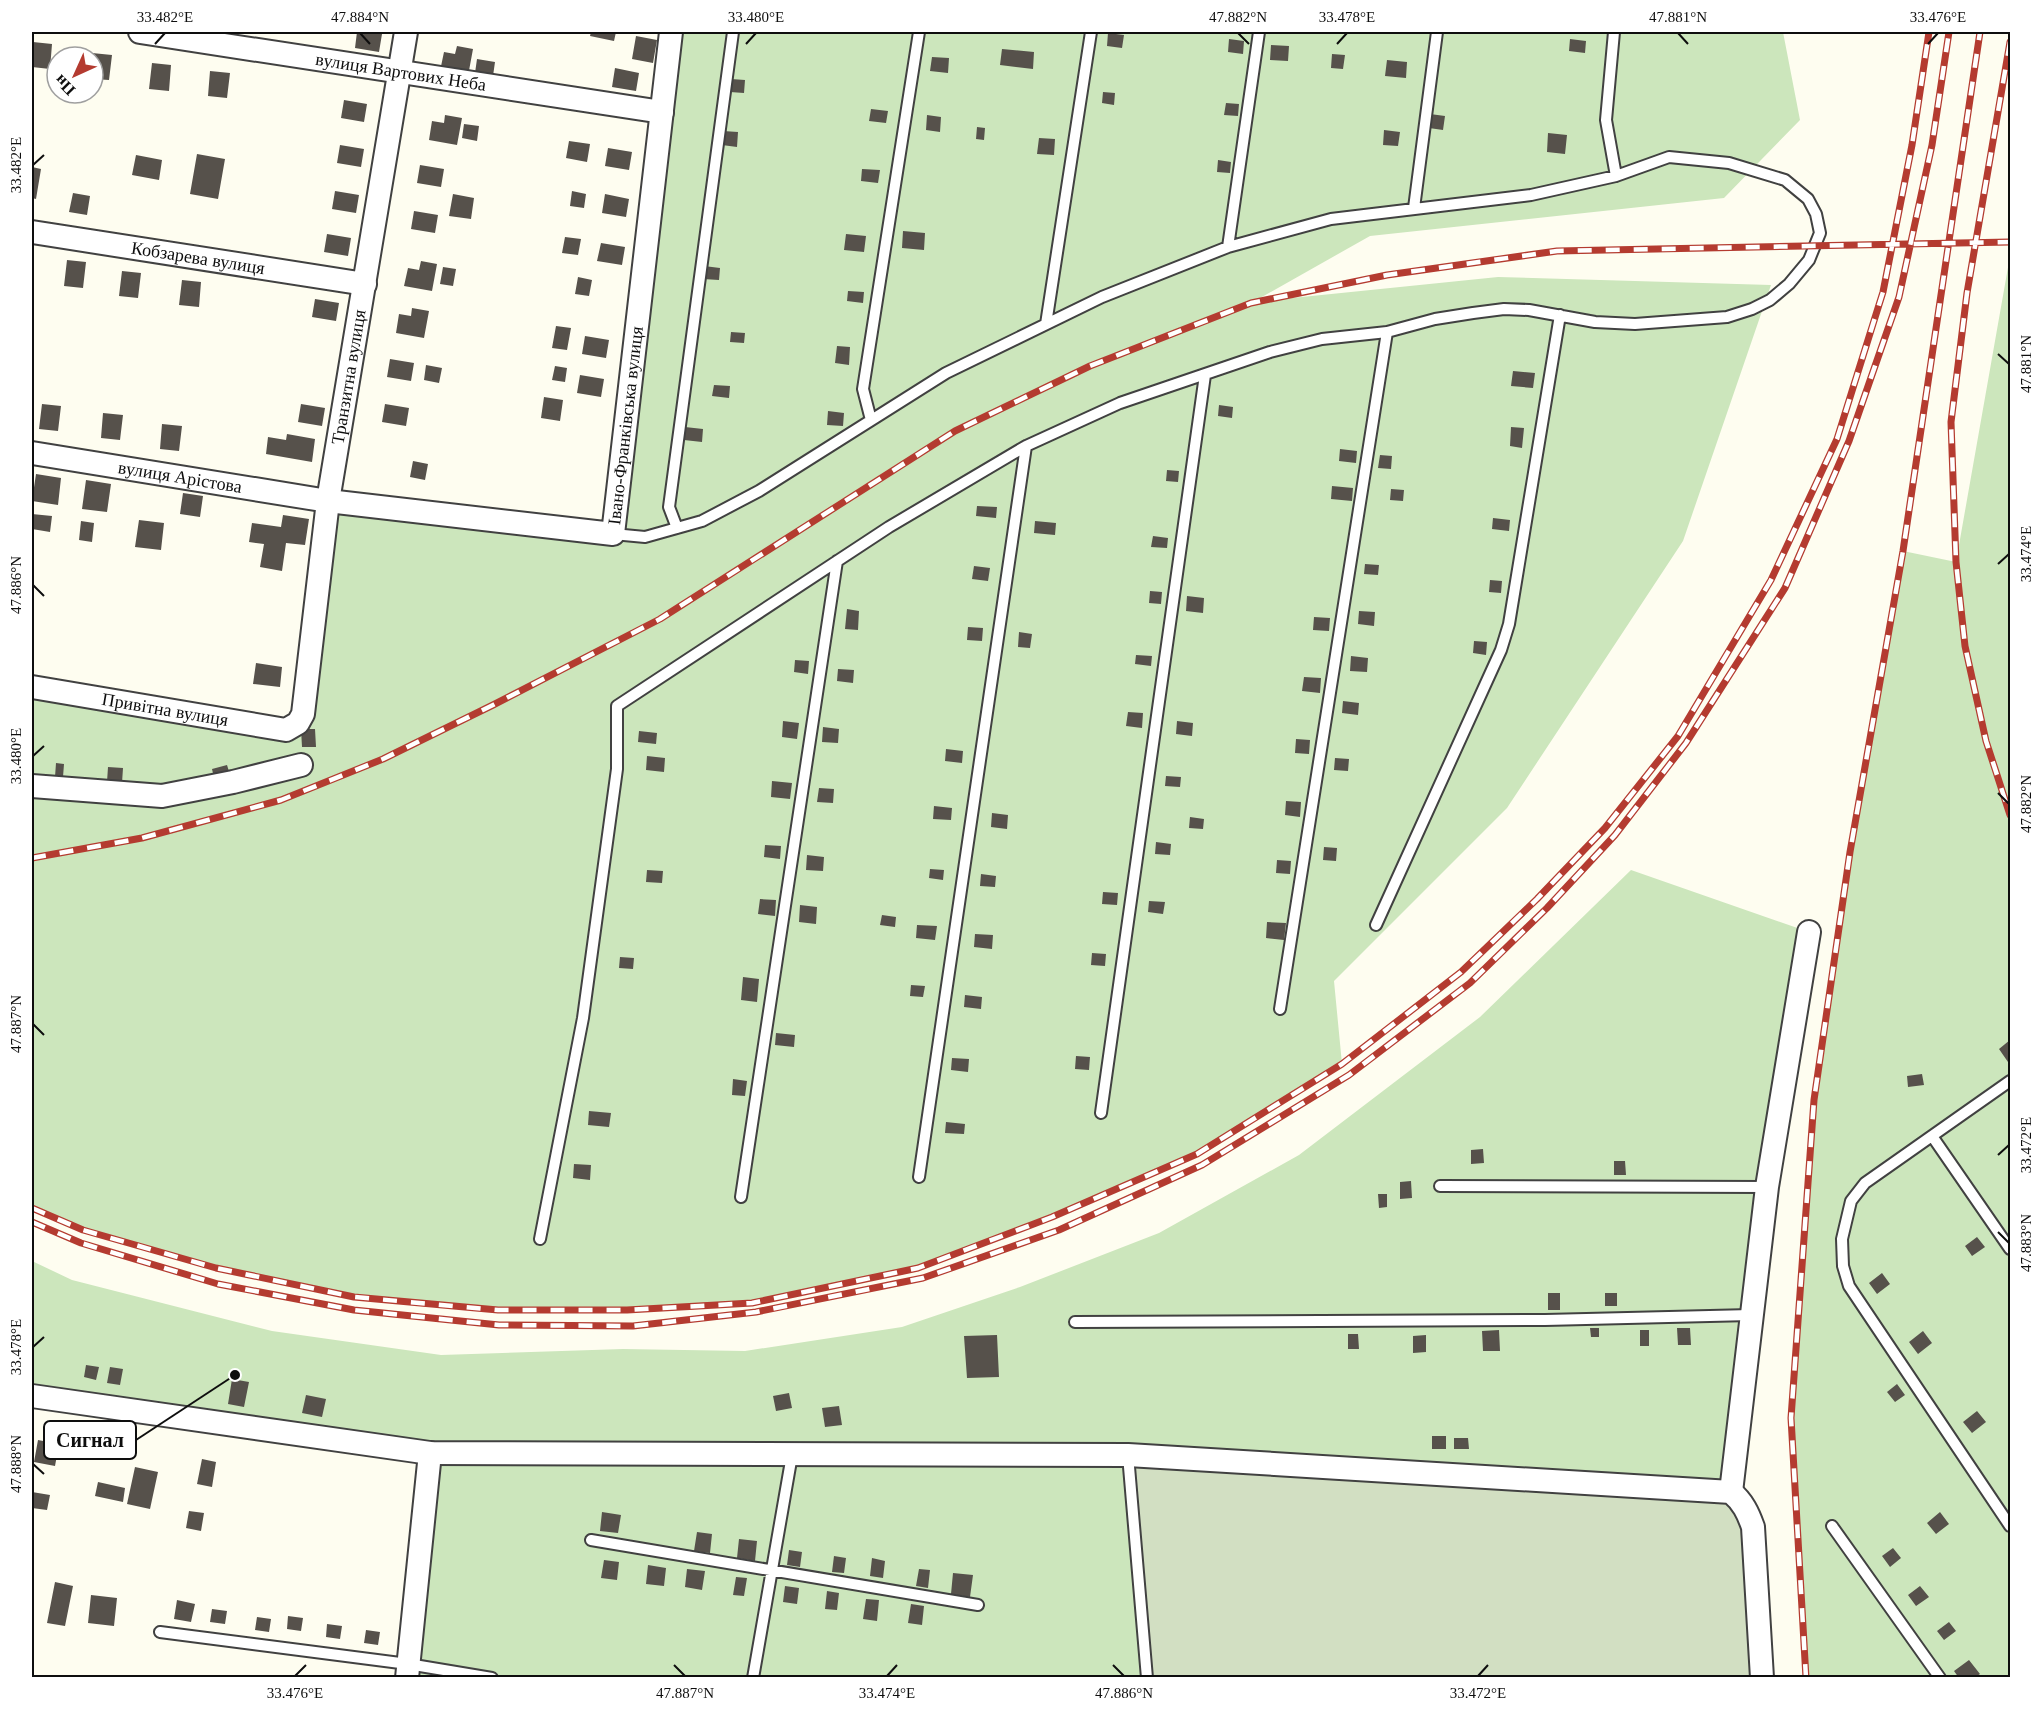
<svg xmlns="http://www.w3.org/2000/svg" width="2042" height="1709" font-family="'Times New Roman',serif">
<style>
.green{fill:#cce6bc}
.cemetery{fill:#d2dfc2}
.building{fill:#56514b}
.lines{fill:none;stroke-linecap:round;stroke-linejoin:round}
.lane-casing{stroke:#414141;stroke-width:14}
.street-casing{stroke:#414141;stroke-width:26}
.lane{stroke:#fff;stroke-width:10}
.street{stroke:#fff;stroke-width:22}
.rail-casing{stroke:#b43b30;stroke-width:7}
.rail{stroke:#fff;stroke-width:4.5;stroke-dasharray:14;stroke-linecap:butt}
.ticks{fill:none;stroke:#0e0e0e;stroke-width:2}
.labels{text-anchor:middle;stroke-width:6;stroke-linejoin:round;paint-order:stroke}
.street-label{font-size:18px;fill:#0e0e0e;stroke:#fff}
.leader{fill:none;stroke:#0e0e0e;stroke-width:2}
.callout-dot{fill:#0e0e0e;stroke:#fff;stroke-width:2}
.callout{fill:#fff;stroke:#0e0e0e;stroke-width:2}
.callout-label{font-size:20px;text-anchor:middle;font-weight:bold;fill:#0e0e0e}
.neatline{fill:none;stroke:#0e0e0e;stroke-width:2}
.ticks-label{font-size:15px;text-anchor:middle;fill:#0e0e0e}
</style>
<rect width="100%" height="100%" fill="#fefdf0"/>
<path class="green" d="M672,32H1783L1800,120L1724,198L1370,236L1253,302L1498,277L1771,285L1683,541L1507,808L1334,981L1342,1064L1197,1154L1052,1217L918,1268L752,1303L627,1310H498L354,1297L216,1268L83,1230L32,1208V687L298,723L328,501L613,534Z
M2010,256V1677L1806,1678L1791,1418L1814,1100L1850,852L1903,551L1956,562Z
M1631,870L1809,932L1731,1492L1147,1677H407L430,1453L32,1396V1261L72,1280L272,1331L441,1355L623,1349L745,1351L902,1327L1020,1287L1159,1233L1299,1155L1480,1017Z"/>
<path class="cemetery" d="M1128,1455L1739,1498L1762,1677H1147Z"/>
<path class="building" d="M357,32L382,34L379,52L355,48Z
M591,32H616L614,41L590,36Z
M1108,33L1124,35L1122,48L1107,46Z
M636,36L657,40L653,63L632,59Z
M1229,39L1244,41L1243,54L1228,52Z
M1570,39L1586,41L1585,53L1569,51Z
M33,42L52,44L50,69L32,67Z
M1271,45L1289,46L1288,61L1270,60Z
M457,46L473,49L468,76L440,71L444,52L455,54Z
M1002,49L1034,52L1033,69L1000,65Z
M92,53L112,55L109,80L93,79Z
M1332,54L1345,55L1343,69L1331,68Z
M932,57L949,58L948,73L930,71Z
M477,59L495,62L493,76L475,73Z
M1387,60L1407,62L1406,78L1385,76Z
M152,63L171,65L169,91L149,89Z
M615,68L639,73L636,91L612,87Z
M210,71L230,73L227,98L208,96Z
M731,79L745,80L744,93L730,92Z
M1103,92L1115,93L1114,105L1102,103Z
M344,100L367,104L364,122L341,118Z
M1226,103L1239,104L1238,116L1224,115Z
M871,109L888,111L886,123L869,121Z
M1430,114L1445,116L1443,130L1429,128Z
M445,115L462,118L457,145L429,140L432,121L444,123Z
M927,115L941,117L940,132L926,130Z
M464,124L479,126L477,141L462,138Z
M977,127L985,128L984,140L976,139Z
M1384,130L1400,132L1398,146L1383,145Z
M723,131L738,132L737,147L722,145Z
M1548,133L1567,135L1565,154L1547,152Z
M1039,138L1055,139L1054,155L1037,154Z
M569,141L590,144L587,162L566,158Z
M340,145L364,149L361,167L337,163Z
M608,148L632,152L629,170L605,166Z
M197,154L225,159L218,199L190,194Z
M136,155L162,160L159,180L132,175Z
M1218,160L1231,162L1230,173L1217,172Z
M420,165L444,169L441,187L417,183Z
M32,167L41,169L36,199L32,198Z
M862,169L880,170L878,183L861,181Z
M335,191L359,195L356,213L332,209Z
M572,191L586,194L584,208L570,206Z
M73,193L90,196L87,215L69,212Z
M453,194L474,198L471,219L449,216Z
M605,194L629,199L626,217L602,213Z
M414,211L438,215L435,233L411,229Z
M903,231L925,233L924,250L902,248Z
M327,234L351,238L348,256L324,252Z
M846,234L866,236L864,252L844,250Z
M565,237L581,239L578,255L562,253Z
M601,243L625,247L622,265L597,261Z
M67,260L86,262L83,288L64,286Z
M421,261L437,264L432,291L404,286L408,268L419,270Z
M704,266L720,268L719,280L703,279Z
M443,267L456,269L453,286L440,284Z
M122,271L141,273L138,298L119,296Z
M578,277L592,280L589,296L575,294Z
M182,280L201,282L199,307L179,305Z
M848,291L864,292L863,303L847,301Z
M315,299L339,303L336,321L312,317Z
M412,308L429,311L424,338L396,333L399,314L411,316Z
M556,326L571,328L567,350L552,348Z
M731,332L745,333L744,343L730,342Z
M585,336L609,340L606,358L582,354Z
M837,346L850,347L849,365L835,363Z
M390,359L414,363L411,381L387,377Z
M426,365L442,368L439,383L424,380Z
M555,366L567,368L565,382L552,380Z
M1513,371L1535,373L1533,388L1511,386Z
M580,375L604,379L601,397L577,393Z
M714,385L730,386L729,398L712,396Z
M544,397L563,400L560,421L541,418Z
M42,404L61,406L58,431L39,429Z
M301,404L325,408L322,426L298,422Z
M385,404L409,408L406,426L382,422Z
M1219,405L1233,407L1232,418L1218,416Z
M828,411L844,413L843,426L827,425Z
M103,413L123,415L120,440L101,438Z
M162,424L182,426L179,451L160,449Z
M685,427L703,429L702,442L684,440Z
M1511,427L1524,428L1522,448L1510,446Z
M287,434L315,439L312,462L266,454L268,437L286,440Z
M1340,449L1357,451L1356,463L1339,461Z
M1380,455L1392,456L1391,469L1378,468Z
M413,461L428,464L425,480L410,477Z
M1167,470L1179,471L1178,482L1166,481Z
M36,474L61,478L58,505L32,501Z
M86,480L111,484L107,512L82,509Z
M1332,486L1353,488L1352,501L1331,499Z
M1391,489L1404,490L1403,501L1390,500Z
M183,493L203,496L200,517L180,514Z
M977,506L997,507L996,518L976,516Z
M32,514L52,516L50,532L32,529Z
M283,515L309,519L305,545L286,543L282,571L260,567L264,544L249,542L252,523L281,527Z
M1493,518L1510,520L1509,531L1492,529Z
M139,520L164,523L161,550L135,547Z
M81,521L94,523L92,542L79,540Z
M1035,521L1056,523L1055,535L1034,533Z
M1153,536L1168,538L1167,548L1151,547Z
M1365,564L1379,565L1378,575L1364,574Z
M974,566L990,568L988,581L972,579Z
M1490,580L1502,581L1501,593L1489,592Z
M1150,591L1162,592L1161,604L1149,603Z
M1187,596L1204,598L1203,613L1186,611Z
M847,609L859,611L858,630L845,629Z
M1359,611L1375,612L1374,626L1358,624Z
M1314,617L1330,618L1329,631L1313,630Z
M968,627L983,628L982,641L967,640Z
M1019,632L1032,634L1030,648L1018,647Z
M1474,641L1487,642L1486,655L1473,653Z
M1136,655L1152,656L1151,666L1135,664Z
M1351,656L1368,658L1367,672L1350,671Z
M795,660L809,661L808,674L794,672Z
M256,663L282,667L280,687L253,684Z
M838,669L854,670L853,683L837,681Z
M1304,677L1321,678L1320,693L1302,691Z
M1343,701L1359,703L1358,715L1342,713Z
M1128,712L1143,713L1142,728L1126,726Z
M783,721L799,723L797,739L782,737Z
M1177,721L1193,723L1192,736L1176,734Z
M823,727L839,729L838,743L822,742Z
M301,729H315L316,747H302Z
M639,731L657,733L656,744L638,742Z
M1296,739L1310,740L1309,754L1295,753Z
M946,749L963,751L962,763L945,761Z
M647,756L665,758L664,772L646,770Z
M1335,758L1349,759L1348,771L1334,770Z
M56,763L64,764L63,777H55Z
M227,765L231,778L215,782L212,769Z
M108,767L123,768L122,783L107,782Z
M1166,776L1181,777L1180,787L1165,786Z
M772,781L792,783L790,799L771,797Z
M819,788L834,789L833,803L817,802Z
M1286,801L1301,802L1300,817L1285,815Z
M934,806L952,808L951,820L933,819Z
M992,813L1008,815L1007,829L991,827Z
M1190,817L1204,819L1203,829L1189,828Z
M1156,842L1171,844L1170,855L1155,854Z
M765,845L781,846L780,859L764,857Z
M1324,847L1337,848L1336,861L1323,860Z
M807,855L824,857L823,871L806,870Z
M1277,860L1291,861L1290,874L1276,873Z
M930,869L944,870L943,880L929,878Z
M647,870L663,871L662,883L646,882Z
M981,874L996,876L995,887L980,886Z
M1103,892L1118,893L1117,905L1102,904Z
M760,899L776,900L775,916L758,914Z
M1149,901L1165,902L1163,914L1148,912Z
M800,905L817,907L816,924L799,922Z
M882,915L896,917L895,927L880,925Z
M1267,922L1286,923L1284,940L1266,938Z
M917,925L937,926L935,940L916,938Z
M975,934L993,935L992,949L974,947Z
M1092,953L1106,954L1105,966L1091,965Z
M620,957L634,958L633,969L619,968Z
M743,977L759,979L757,1002L741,1000Z
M911,985L925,986L923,997L910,996Z
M965,995L982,997L981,1009L964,1007Z
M776,1033L795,1035L794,1047L775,1045Z
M2010,1040V1060L2008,1062L1999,1049Z
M1076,1056L1090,1057L1089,1070L1075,1069Z
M952,1058L969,1059L968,1072L951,1070Z
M1922,1074L1924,1085L1908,1087L1907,1076Z
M733,1079L747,1081L745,1096L732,1095Z
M589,1111L611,1113L609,1127L588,1125Z
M946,1122L965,1124L964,1134L945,1133Z
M1483,1149L1484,1163L1471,1164V1150Z
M1614,1161H1625L1626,1175H1614Z
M574,1164L591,1165L590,1180L573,1178Z
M1411,1181L1412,1198L1400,1199V1182Z
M1378,1194H1387V1207L1379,1208Z
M1977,1237L1985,1247L1972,1256L1965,1246Z
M1882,1273L1890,1284L1877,1294L1869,1283Z
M1548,1293H1560V1310H1548Z
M1605,1293H1617V1306H1605Z
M1590,1328H1599V1337H1591Z
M1677,1328H1690L1691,1345H1678Z
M1499,1330L1500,1351H1483L1482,1331Z
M1640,1330H1649V1346H1640Z
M1923,1331L1932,1343L1918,1354L1909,1342Z
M1348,1334H1358L1359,1349H1348Z
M997,1335L999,1377L967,1378L964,1336Z
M1426,1335V1352L1413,1353V1336Z
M86,1365L99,1367L96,1380L84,1377Z
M110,1367L123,1369L120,1385L107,1383Z
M232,1379L249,1382L244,1407L228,1404Z
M1897,1384L1905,1395L1895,1402L1887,1392Z
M789,1393L792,1408L776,1411L773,1396Z
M306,1395L326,1399L322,1417L302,1413Z
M839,1406L842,1425L825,1427L822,1408Z
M1977,1411L1986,1422L1972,1433L1963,1422Z
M1432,1436H1446V1449H1432Z
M1454,1438H1468L1469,1449H1454Z
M38,1440L59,1444L55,1466L34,1462Z
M202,1459L216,1462L212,1487L197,1484Z
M135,1467L158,1472L150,1509L127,1504Z
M98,1482L125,1488L123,1502L95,1496Z
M32,1492L50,1495L47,1510L32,1508Z
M189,1511L204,1513L201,1531L186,1528Z
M602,1512L621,1515L618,1533L600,1531Z
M1940,1512L1949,1524L1936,1534L1927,1523Z
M697,1532L712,1534L710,1553L694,1551Z
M739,1539L757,1541L755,1561L737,1558Z
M1893,1548L1901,1558L1890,1567L1882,1556Z
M789,1550L802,1552L800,1567L787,1565Z
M834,1556L846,1558L844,1573L832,1572Z
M872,1558L885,1561L883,1578L870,1576Z
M604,1560L619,1562L617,1580L601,1578Z
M648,1565L666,1568L664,1586L646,1584Z
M687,1569L705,1571L702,1590L685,1587Z
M919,1569L930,1570L928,1588L916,1586Z
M953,1573L973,1575L970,1597L951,1594Z
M736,1577L747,1578L744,1596L733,1595Z
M55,1582L73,1586L65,1626L47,1623Z
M785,1586L799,1588L797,1604L783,1602Z
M1920,1586L1929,1597L1916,1606L1908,1595Z
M827,1591L839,1593L837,1610L825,1609Z
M91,1595L117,1598L114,1626L88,1623Z
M866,1599L879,1600L877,1621L863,1619Z
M177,1600L195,1604L191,1622L174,1619Z
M911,1604L924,1606L922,1625L908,1623Z
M212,1609L227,1611L225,1624L210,1622Z
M288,1616L303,1618L301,1631L287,1629Z
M257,1617L271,1619L269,1632L255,1630Z
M1949,1622L1956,1631L1944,1640L1937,1631Z
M327,1624L342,1626L340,1639L326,1637Z
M366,1630L380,1632L378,1645L364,1643Z
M1969,1660L1980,1674L1974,1678H1959L1954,1671Z"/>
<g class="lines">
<g class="lane-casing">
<path id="lane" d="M1614,32L1606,120L1616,176
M1414,208L1437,32
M1228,247L1259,32
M1046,324L1091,32
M871,420L863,389L919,32
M677,528L669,507L733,32
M1376,925L1501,650L1509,624L1560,315
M1280,1009L1387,332
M2010,1081L1865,1183L1851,1201L1842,1239L1843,1266L1849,1286L2010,1526
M1101,1113L1205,375
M1932,1136L2010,1249
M919,1177L1026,446
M1440,1186L1767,1187
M741,1197L837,561
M540,1239L583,1018L617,769V706L889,527L1026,446L1120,403L1270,352L1322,339L1387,332L1435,319L1473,313L1504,309L1529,310L1595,322L1635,324L1727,317L1752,309L1770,300L1789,284L1809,260L1820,233L1816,214L1808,199L1785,180L1729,163L1669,157L1616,176L1531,195L1331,219L1228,247L1102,297L946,373L759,491L702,521L645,537L613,534
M1075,1322L1545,1320L1751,1315
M1128,1455L1147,1678
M1832,1526L1940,1678
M591,1540L978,1605
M160,1632L408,1664L492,1678
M753,1678L792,1455"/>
</g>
<g class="street-casing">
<g id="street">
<path id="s1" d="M140,32L662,112"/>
<path id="s2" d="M32,232L365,284"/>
<path id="s3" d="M32,453L328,501L613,534L671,32"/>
<path id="s4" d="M32,687L286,730L298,723L303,714L328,501L406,32"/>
<path d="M32,786L162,796L233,782L301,765"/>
<path d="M32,1396L430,1453L1128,1455L1731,1492C1743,1502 1748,1513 1753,1527L1762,1678"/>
<path d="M1731,1492L1767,1187L1809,932"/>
<path d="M407,1678L430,1453"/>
</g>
</g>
<use href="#lane" class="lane"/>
<use href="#street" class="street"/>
<g class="rail-casing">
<path id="rail" d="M2010,42L1967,293L1951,422L1956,562L1965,646L1986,741L2010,815
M32,858L142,838L281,800L383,759L493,705L660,619L955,431L1090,366L1251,303L1387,275L1557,251L2010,242
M32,1208L83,1230L216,1268L354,1297L498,1310H627L752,1303L918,1268L1052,1217L1197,1154L1342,1064L1461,972L1537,899L1605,828L1678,736L1771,580L1837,439L1883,292L1912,145L1929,32
M32,1222L81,1243L218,1284L354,1310L499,1325L633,1326L756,1312L923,1278L1059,1230L1202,1165L1349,1075L1470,983L1547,908L1615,835L1686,743L1785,588L1849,441L1899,297L1932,145L1949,32
M1806,1678L1791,1418L1814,1100L1850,852L1903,551L1980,32"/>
</g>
<use href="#rail" class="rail"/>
</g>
<path class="ticks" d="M360,33L370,44M1238,33L1249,44M1678,33L1688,44M155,44L165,33M746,44L756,33M1337,44L1347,33M1928,44L1938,33M33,165L44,155M1998,354L2009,364M1998,564L2009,554M33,585L44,596M33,756L44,746M1998,793L2009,804M33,1024L44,1035M1998,1155L2009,1145M1998,1232L2009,1243M33,1347L44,1337M33,1464L44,1474M674,1665L685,1676M1113,1665L1124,1676M295,1676L306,1665M887,1676L897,1665M1478,1676L1488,1665"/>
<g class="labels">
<g class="street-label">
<text dy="6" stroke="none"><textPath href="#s1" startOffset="264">вулиця Вартових Неба</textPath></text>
<text dy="6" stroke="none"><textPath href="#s2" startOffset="168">Кобзарева вулиця</textPath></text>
<text dy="6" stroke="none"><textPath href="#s4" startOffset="622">Транзитна вулиця</textPath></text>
<text dy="6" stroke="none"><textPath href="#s3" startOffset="696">Івано-Франківська вулиця</textPath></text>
<text dy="6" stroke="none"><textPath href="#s3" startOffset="150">вулиця Арістова</textPath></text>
<text dy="6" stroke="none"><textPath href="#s4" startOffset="135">Привітна вулиця</textPath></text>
</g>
</g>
<path class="leader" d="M235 1375L136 1440"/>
<circle class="callout-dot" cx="235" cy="1375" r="6"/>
<rect class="callout" x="44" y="1421" width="92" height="38" rx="6"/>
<g class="callout-label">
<text x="90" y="1447">Сигнал</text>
</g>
<rect width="2042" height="1709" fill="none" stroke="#ffffff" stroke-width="66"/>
<g transform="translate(75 75) rotate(225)"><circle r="28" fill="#ffffff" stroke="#9f9f9f" stroke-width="1.5"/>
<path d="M0-4.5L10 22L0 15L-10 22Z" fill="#b43b30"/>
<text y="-9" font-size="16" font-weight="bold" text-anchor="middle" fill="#0e0e0e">Пн</text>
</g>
<rect x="33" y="33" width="1976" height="1643" class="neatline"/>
<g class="ticks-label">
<text x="165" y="22">33.482°E</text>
<text x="360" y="22">47.884°N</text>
<text x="756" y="22">33.480°E</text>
<text x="1238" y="22">47.882°N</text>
<text x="1347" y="22">33.478°E</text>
<text x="1678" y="22">47.881°N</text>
<text x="1938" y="22">33.476°E</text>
<text transform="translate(16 165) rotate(-90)" y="5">33.482°E</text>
<text transform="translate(2026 364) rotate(-90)" y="5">47.881°N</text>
<text transform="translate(2026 554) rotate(-90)" y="5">33.474°E</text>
<text transform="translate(16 585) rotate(-90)" y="5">47.886°N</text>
<text transform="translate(16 756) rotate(-90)" y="5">33.480°E</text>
<text transform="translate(2026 804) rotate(-90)" y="5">47.882°N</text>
<text transform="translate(16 1024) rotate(-90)" y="5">47.887°N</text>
<text transform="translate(2026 1145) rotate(-90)" y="5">33.472°E</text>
<text transform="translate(2026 1243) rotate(-90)" y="5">47.883°N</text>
<text transform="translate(16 1347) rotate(-90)" y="5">33.478°E</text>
<text transform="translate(16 1464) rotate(-90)" y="5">47.888°N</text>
<text x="295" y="1698">33.476°E</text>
<text x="685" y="1698">47.887°N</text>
<text x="887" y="1698">33.474°E</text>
<text x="1124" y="1698">47.886°N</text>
<text x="1478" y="1698">33.472°E</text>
</g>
</svg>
